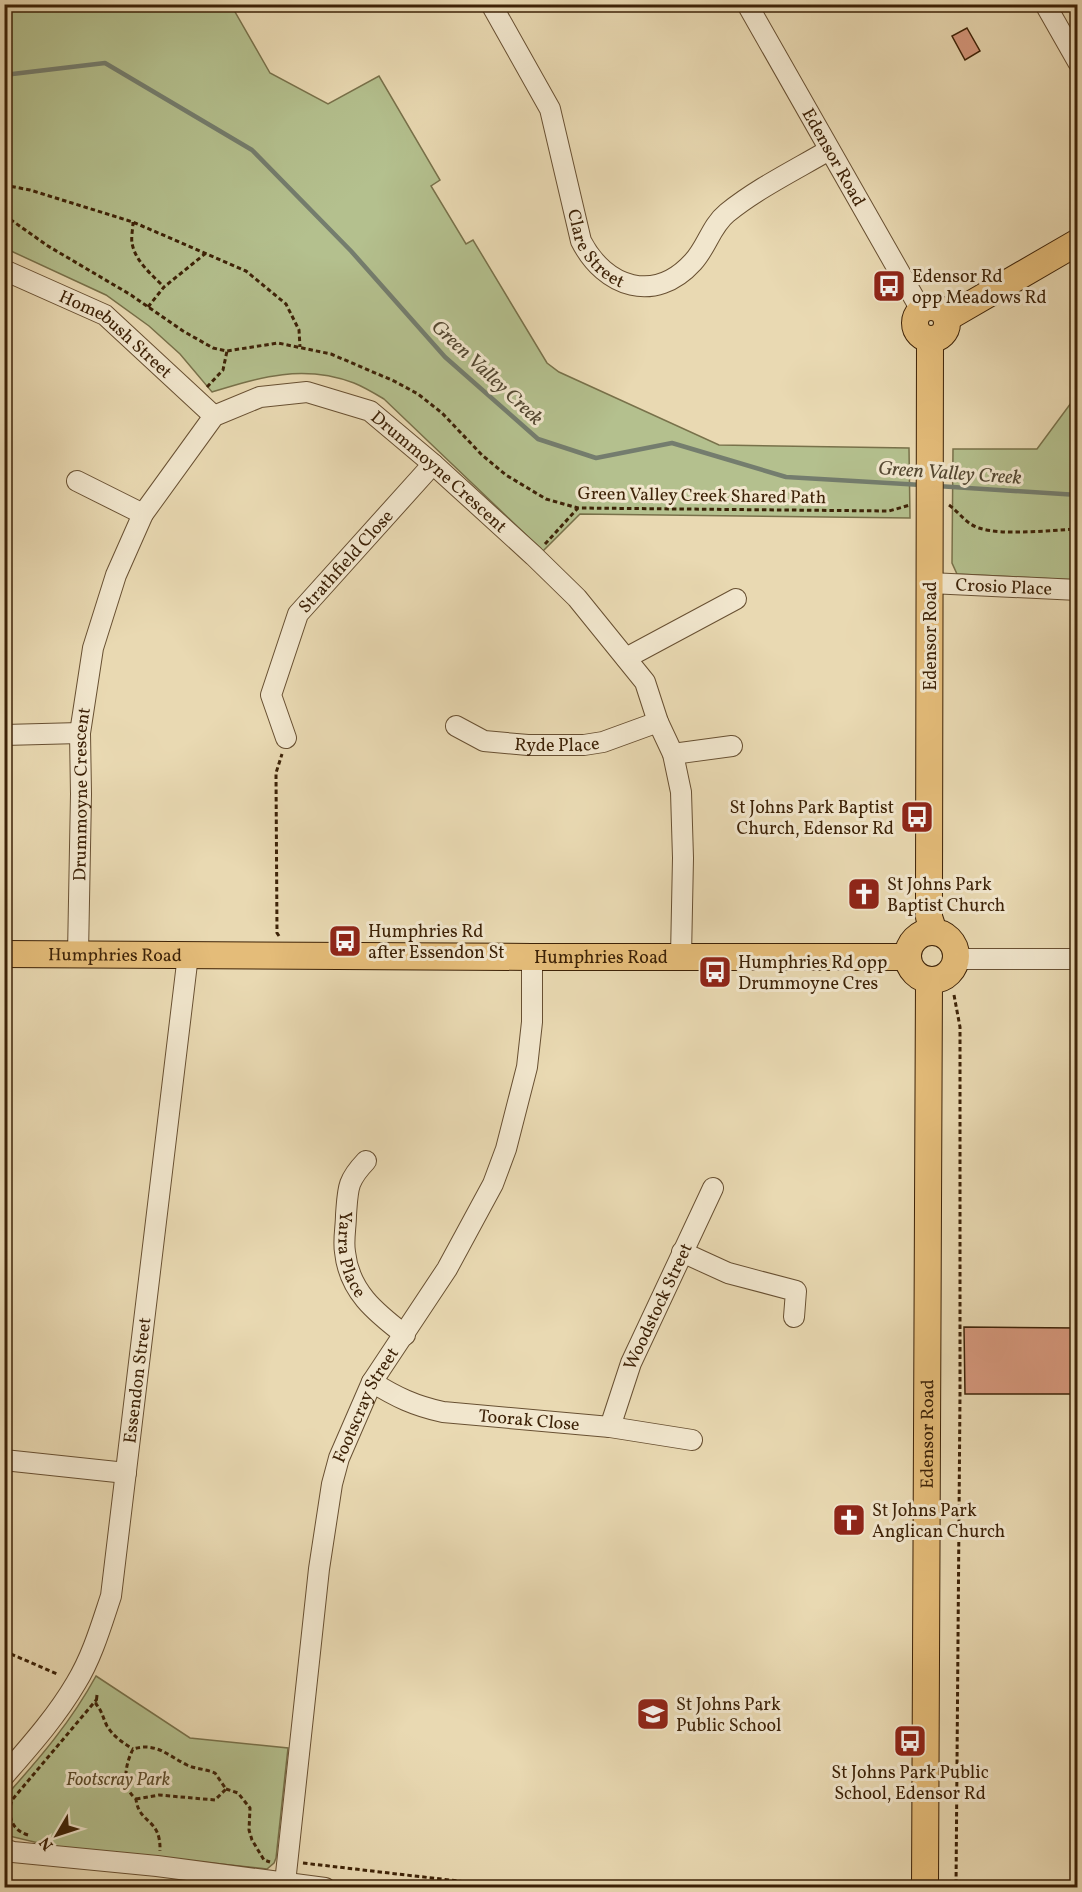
<svg xmlns="http://www.w3.org/2000/svg" width="1082" height="1892" font-family="Vollkorn,serif">
<style>
.green{fill:#b4c08e;stroke:#78714a;stroke-width:1.5}
.lines{fill:none;stroke-linecap:round;stroke-linejoin:round}
.stream{stroke:#747d6e;stroke-width:4.5}
.building{fill:#d6987d;stroke:#3d2207;stroke-width:1.5}
.minor-casing{stroke:#685032;stroke-width:22}
.major-casing{stroke:#3d2207;stroke-width:28}
.path{stroke:#3d2207;stroke-width:3;stroke-dasharray:4.5 3;stroke-linecap:butt}
.minor{stroke:#f1e6cd;stroke-width:20}
.major{stroke:#e4bc79;stroke-width:26}
.labels{text-anchor:middle;stroke-width:6;stroke-linejoin:round;paint-order:stroke}
.street-label{font-size:18px;fill:#3d2207;stroke:#f1e6cd}
.poi-label{font-size:18px;fill:#3d2207;stroke:#f1e6cd;text-anchor:start}
.park-label{font-size:18px;font-style:italic;fill:#5b4a29;stroke:#f1e6cd}
.water-label{font-size:20px;font-style:italic;fill:#544832;stroke:#f1e6cd}
</style>
<rect width="100%" height="100%" fill="#e9d9b2"/>
<filter id="stains"><feTurbulence type="fractalNoise" baseFrequency=".00333" numOctaves="4"/><feColorMatrix values="0 0 0 0 .2 0 0 0 0 .09 0 0 0 0 .02 0 0 0 .5 -.17"/></filter>
<radialGradient id="worn" r=".72"><stop offset=".6" stop-color="#630" stop-opacity="0"/><stop offset="1" stop-color="#630" stop-opacity=".3"/></radialGradient>
<path class="green" d="M4,5H231L270,73L328,104L379,76L440,180L431,186L466,244L473,240L547,363L559,372L719,445L909,448L910,518L580,514L543,551L384,399C374,393 364,387 354,383C303,364 261,377 212,392L180,354L149,326L106,295L11,251L5,250Z
M1077,391V580L957,574L952,563L953,449H1037L1074,399L1072,395Z
M96,1676L190,1738L288,1748L276,1858L274,1863L267,1869L51,1846L5,1835L4,1798C39,1759 71,1722 96,1676Z"/>
<g class="lines">
<path class="stream" d="M4,75L105,63L252,150L351,251L445,357L538,439L596,458L672,443L786,477L922,485
M937,486L1078,495"/>
</g>
<path class="building" d="M967,28L980,51L965,60L952,36Z
M964,1327L1077,1328V1394H965Z"/>
<g class="lines">
<g class="minor-casing">
<g id="minor">
<path id="s1" d="M491,4L550,109L581,241C605,288 655,304 693,262C707,247 711,226 727,213C758,188 795,170 829,150"/>
<path id="s2" d="M747,4L921,310"/>
<path d="M1045,4L1078,62"/>
<path id="s3" d="M4,270L105,315L214,416"/>
<path d="M77,481L143,514"/>
<path id="s4" d="M930,583L1078,590"/>
<path d="M626,658L736,599"/>
<path id="s5" d="M456,726L484,741L528,745H584L603,742L658,722"/>
<path d="M4,735L80,733"/>
<path id="s6" d="M286,738L271,695L298,614L433,464"/>
<path d="M673,754L732,746"/>
<path id="s7" d="M78,954L81,794L80,733L93,648L116,575L143,514L214,416L260,397L307,392L370,411L433,464L534,556L577,598L645,682L658,722L673,754L681,792L683,858L681,956"/>
<path d="M956,959H1078"/>
<path id="s8" d="M366,1161C347,1181 348,1188 346,1215C346,1227 343,1240 345,1252C349,1291 375,1312 405,1335"/>
<path d="M682,1252L728,1273L796,1291L794,1317"/>
<path id="s9" d="M372,1382C396,1397 415,1406 443,1412L610,1427L692,1440"/>
<path id="s10" d="M610,1427L631,1363L713,1188"/>
<path d="M4,1460L126,1473"/>
<path id="s11" d="M4,1776C30,1746 56,1717 76,1683C92,1657 101,1626 111,1596L188,955"/>
<path d="M4,1849L13,1852L157,1866L325,1888"/>
<path id="s12" d="M285,1883L319,1569L332,1484L339,1458L372,1382L447,1269L493,1184L506,1149L527,1067L532,1022V957"/>
</g>
</g>
<g class="major-casing">
<g id="major">
<circle cx="931" cy="323" r="16"/>
<path d="M947,318L1078,242"/>
<path d="M930,339L929,896V917L934,932"/>
<circle cx="932" cy="956" r="24"/>
<path id="s13" d="M4,954L532,957H908"/>
<path id="s14" d="M925,1888L929,980"/>
</g>
</g>
<path class="path" d="M4,185L30,190L133,222L246,271L286,304L299,330L300,347
M4,215L48,246L131,295L183,331L213,348L227,351L278,343L331,354L394,381L418,394L442,413L482,455L506,475L546,499L578,508L889,511L910,505
M133,222C133,228 131,237 132,243C135,261 152,275 164,287
M148,307L164,287L206,253
M207,387L223,370L227,351
M949,505C960,513 966,524 979,528C1003,536 1051,530 1078,529
M545,544L578,508
M279,936L277,933L276,773L282,754
M954,995L960,1027V1394L956,1888
M4,1651L57,1674
M97,1695L96,1704C102,1711 103,1718 107,1726C113,1736 123,1743 133,1749
M226,1789L238,1793L250,1808L249,1830L252,1840L264,1860L270,1862
M136,1799L159,1795L215,1800L226,1789L215,1773C206,1769 195,1769 187,1765C167,1755 156,1742 133,1749C125,1765 121,1787 136,1799C139,1825 161,1817 160,1851
M28,1835C11,1830 7,1815 12,1800L97,1699
M303,1863L518,1888
M148,1884L165,1886
M1076,1888L1078,1881"/>
<use href="#minor" class="minor"/>
<use href="#major" class="major"/>
</g>
<defs>
<g id="bus-square" transform="scale(1.725)"><rect x="-9" y="-9" width="18" height="18" rx="4" fill="#8f2418" stroke="#f1e6cd"/><path d="M-5-6H5V4H4V6H2V4H-2V6H-4V4H-5ZM-3.5-4V0h7V-4ZM-3.5 1.2v1.5H-2V1.2ZM2 1.2v1.5H3.5V1.2Z" fill="#fff"/></g>
<g id="church-square" transform="scale(1.725)"><rect x="-9" y="-9" width="18" height="18" rx="4" fill="#8f2418" stroke="#f1e6cd"/><path d="M-1.2-6h2.4v3.5h3.3v2.4h-3.3V6h-2.4V-.1h-3.3v-2.4h3.3Z" fill="#fff"/></g>
<g id="school-square" transform="scale(1.725)"><rect x="-9" y="-9" width="18" height="18" rx="4" fill="#8f2418" stroke="#f1e6cd"/><path d="M0-5L7-2L0 1L-7-2ZM-4 1L0 2.5L4 1V4Q0 6-4 4Z" fill="#fff"/></g>
</defs>
<g fill-rule="evenodd">
<use href="#bus-square" x="889" y="286"/>
<use href="#bus-square" x="917" y="817"/>
<use href="#church-square" x="864" y="894"/>
<use href="#bus-square" x="345" y="941"/>
<use href="#bus-square" x="715" y="972"/>
<use href="#church-square" x="849" y="1520"/>
<use href="#school-square" x="653" y="1714"/>
<use href="#bus-square" x="910" y="1741"/>
</g>
<g class="labels">
<g class="street-label">
<text dy="6" stroke="none"><textPath href="#s2" startOffset="176">Edensor Road</textPath></text>
<text dy="6" stroke="none"><textPath href="#s1" startOffset="270">Clare Street</textPath></text>
<text dy="6" stroke="none"><textPath href="#s3" startOffset="130">Homebush Street</textPath></text>
<text dy="6" stroke="none"><textPath href="#s7" startOffset="826">Drummoyne Crescent</textPath></text>
<text transform="translate(702 495) rotate(1)" y="6">Green Valley Creek Shared Path</text>
<text dy="6" stroke="none"><textPath href="#s6" startOffset="202">Strathfield Close</textPath></text>
<text dy="6" stroke="none"><textPath href="#s4" startOffset="74">Crosio Place</textPath></text>
<text transform="translate(930 636) rotate(-90)" y="6">Edensor Road</text>
<text dy="6" stroke="none"><textPath href="#s5" startOffset="105">Ryde Place</textPath></text>
<text dy="6" stroke="none"><textPath href="#s7" startOffset="160">Drummoyne Crescent</textPath></text>
<text dy="6" stroke="none"><textPath href="#s13" startOffset="111">Humphries Road</textPath></text>
<text dy="6" stroke="none"><textPath href="#s13" startOffset="597">Humphries Road</textPath></text>
<text dy="6" stroke="none"><textPath href="#s8" startOffset="100">Yarra Place</textPath></text>
<text dy="6" stroke="none"><textPath href="#s10" startOffset="130">Woodstock Street</textPath></text>
<text dy="6" stroke="none"><textPath href="#s11" startOffset="429">Essendon Street</textPath></text>
<text dy="6" stroke="none"><textPath href="#s12" startOffset="488">Footscray Street</textPath></text>
<text dy="6" stroke="none"><textPath href="#s9" startOffset="164">Toorak Close</textPath></text>
<text dy="6" stroke="none"><textPath href="#s14" startOffset="454">Edensor Road</textPath></text>
</g>
<g class="poi-label">
<text x="912" y="282">Edensor Rd<tspan x="912" dy="21">opp Meadows Rd</tspan></text>
<text x="894" y="813" text-anchor="end">St Johns Park Baptist<tspan x="894" dy="21">Church, Edensor Rd</tspan></text>
<text x="887" y="890">St Johns Park<tspan x="887" dy="21">Baptist Church</tspan></text>
<text x="368" y="937">Humphries Rd<tspan x="368" dy="21">after Essendon St</tspan></text>
<text x="738" y="968">Humphries Rd opp<tspan x="738" dy="21">Drummoyne Cres</tspan></text>
<text x="872" y="1516">St Johns Park<tspan x="872" dy="21">Anglican Church</tspan></text>
<text x="676" y="1710">St Johns Park<tspan x="676" dy="21">Public School</tspan></text>
<text x="910" y="1778" text-anchor="middle">St Johns Park Public<tspan x="910" dy="21">School, Edensor Rd</tspan></text>
</g>
<g class="park-label">
<text x="118" y="1785">Footscray Park</text>
</g>
<g class="water-label">
<text transform="translate(488 372) rotate(43)" y="7">Green Valley Creek</text>
<text transform="translate(950 472) rotate(4)" y="7">Green Valley Creek</text>
</g>
</g>
<rect width="1082" height="1892" fill="none" stroke="#e9d9b2" stroke-width="24"/>
<rect x="6" y="6" width="1070" height="1880" fill="none" stroke="#3d2207" stroke-width="3"/>
<rect x="12" y="12" width="1058" height="1868" fill="none" stroke="#3d2207" stroke-width="1.5"/>
<g transform="translate(57 1835) rotate(231)" stroke="#f1e6cd" stroke-width="4.5" paint-order="stroke">
<path d="M0-4.5L10 22L0 15L-10 22Z" fill="#3d2207"/>
<text y="-9" font-size="16" font-weight="bold" text-anchor="middle" fill="#3d2207">N</text>
</g>
<rect width="100%" height="100%" filter="url(#stains)"/>
<rect width="100%" height="100%" fill="url(#worn)"/>
</svg>
